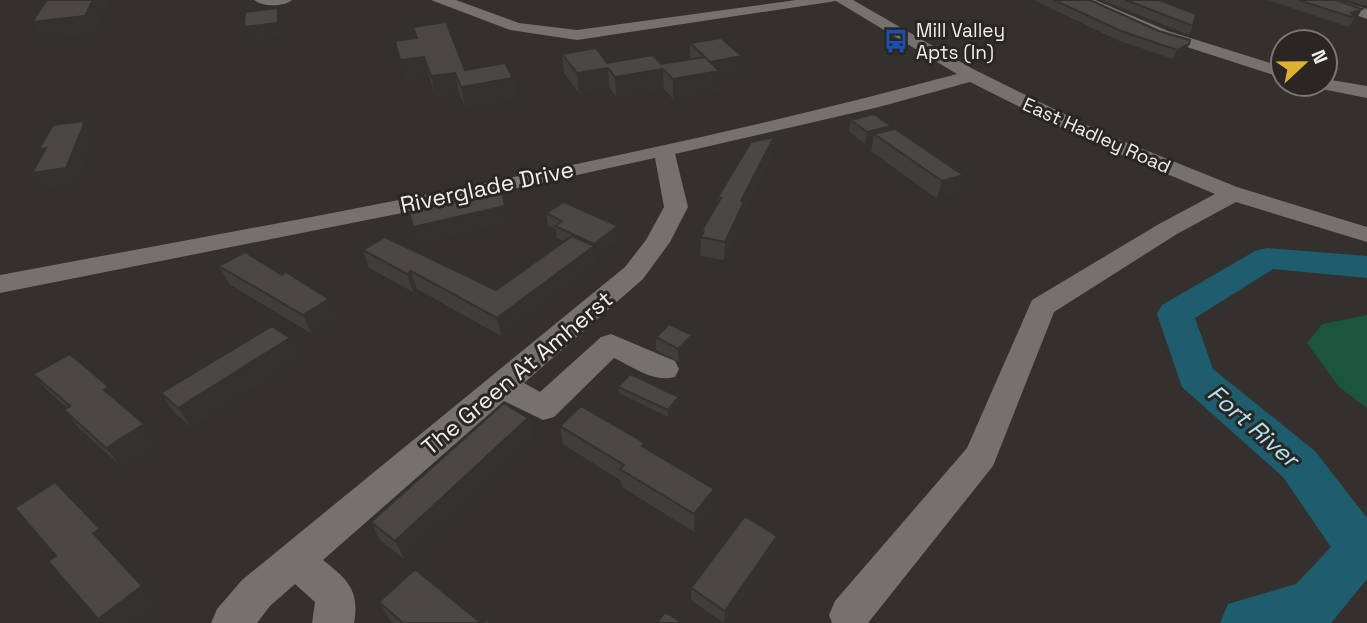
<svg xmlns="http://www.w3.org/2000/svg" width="1367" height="623" font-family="'Space Grotesk',sans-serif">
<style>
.green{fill:#19563b}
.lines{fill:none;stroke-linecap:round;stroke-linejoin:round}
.river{fill:#1e5d6e;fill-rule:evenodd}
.minor{fill:#75716e;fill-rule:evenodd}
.wall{fill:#403e3a}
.shaded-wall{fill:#343230}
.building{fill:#4b4844;stroke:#343230;stroke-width:2}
.labels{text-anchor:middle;stroke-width:6;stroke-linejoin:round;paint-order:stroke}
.far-poi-label{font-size:19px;fill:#f0eeec;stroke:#292623;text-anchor:start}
.far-street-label{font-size:19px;fill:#f0eeec;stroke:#292623}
.street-label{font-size:23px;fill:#f0eeec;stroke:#292623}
.water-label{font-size:24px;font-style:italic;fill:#afe2f3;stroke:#292623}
</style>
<rect width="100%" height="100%" fill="#33302d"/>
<path class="green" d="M1367,315V408L1339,387L1307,343L1322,324Z"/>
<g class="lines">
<path class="river" d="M1267,248L1367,256V278L1273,269L1195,318L1213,369L1315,451L1367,518V579L1331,623H1220L1228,604L1296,584L1331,547L1283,477L1182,387L1157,314L1162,305L1255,251Z"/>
<path class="minor" d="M254,0H292C284,7 262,7 254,0Z
M431,0H456L519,23L577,30L796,0H853L973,69L1103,133L1237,187L1367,227V242L1236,202L1177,234L1054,312L993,466L868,623H832L829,615L835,601L967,448L1032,300L1159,224L1215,194L1088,141L970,82L879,107L675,154L688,207L670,242L643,279L524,383L540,392L601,337L611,334L675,361L679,369L675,377C654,383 633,367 614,358L554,417L543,420L504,401L323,560C347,579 360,590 354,623H312L315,602L295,584L270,606L257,623H211L217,609L242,580L625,267L646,240L664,207L655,158L417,210L0,293V275C320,215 642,159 957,74L836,1L577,40L510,30Z
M1075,0H1095L1168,31L1283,67V78L1156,37Z
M1315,0H1338L1367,9V19Z
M1325,79L1367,86V98L1317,88L1315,84H1325Z"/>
</g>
<path class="wall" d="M1034,0H1090L1185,53L1173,59L1117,40Z
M1102,0H1159L1193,26L1189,35Z
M1268,0H1336L1357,18L1354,19L1349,27Z
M1347,0H1367V6Z
M413,27L465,70L513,78L516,98L465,107L459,93L436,96L429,76L405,80L395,41L416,38Z
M690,43L742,56L741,76L719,79V90L673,99L664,89L616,97L609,87L579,93L564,73L562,54L607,63L661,64L690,59Z
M851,120L891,126L890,130L963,175L958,192L937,199L871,151L873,141L865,144L849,131Z
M772,154L744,211L743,219L724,260L700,256L702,230L717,204L718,197Z
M546,213L619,238L595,256L596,264L501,336L417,289L413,292L369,268L363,250L496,290L565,242L557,238L556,229L548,226Z
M219,266L282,275L329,299L337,317L312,334L229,284Z
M692,335V347L678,362L656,350V337Z
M290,338L300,357L191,427L174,412L161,393Z
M33,374L123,405L159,443L122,467L80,429L64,410L67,408L50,393Z
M618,387L679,404L668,417L619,393Z
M528,418L532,437L404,559L380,540L371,522Z
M560,426L645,449L713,508L694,532L622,487L621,481L563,444Z
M775,548L724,623L691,600V588Z
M379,602L481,623H393L389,619Z"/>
<path class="shaded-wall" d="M93,0H110L95,34L42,41L32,22Z
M278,8L283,22V37L250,42L244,27Z
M1362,9L1357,18L1354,19L1351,13Z
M1189,44L1185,53L1173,59L1177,50Z
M742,56L741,76L719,79V90L673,99V79L710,62Z
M424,57L429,76L405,80L400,60Z
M608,68L609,87L579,93L577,73Z
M663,69L664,89L616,97L615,77Z
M455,73L459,93L436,96L431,76Z
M513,78L516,98L465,107L461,87Z
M85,121L95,137L77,185L43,190L32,173Z
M891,126L889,137L874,134L873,141L865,144L867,132Z
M774,137L772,154L744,211L743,219L724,260L725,242L741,201Z
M963,175L958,192L937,199L942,181Z
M505,206L508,223L418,245L413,227Z
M618,226L619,238L595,256L596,264L501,336L497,318L594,246V244Z
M411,271L417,289L413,292L407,274Z
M329,299L337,317L312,334L303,315Z
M692,335V347L678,362V349Z
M290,338L300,357L191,427L178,408Z
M109,387L123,405L118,409L104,390Z
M679,397V404L668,417V410Z
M528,418L532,437L404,559L395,541Z
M144,424L159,443L122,467L106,448Z
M55,482L117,547L111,551L160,603L134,623H103L98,619L93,533Z
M714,489L713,508L694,532V514Z
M777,536L775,548L724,623L725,611Z"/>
<path class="building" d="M47,0H93L85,16L32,22Z
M1054,0H1090L1159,31L1190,40L1189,44L1177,50L1121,31Z
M1126,0H1159L1196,14L1193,26Z
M1298,0H1336L1362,9L1351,13L1355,18Z
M278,8V23L244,27L245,12Z
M446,22L465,70L505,63L513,78L461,87L455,73L431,76L424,57L400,60L395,41L417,38L413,27Z
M721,38L742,56L710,62L690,43Z
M596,48L607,63L653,55L661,64L705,57L719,71L673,79L663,69L615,77L608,68L577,73L562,54Z
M874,114L891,126L867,132L851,120Z
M85,121L66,168L32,173L46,148L39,149L53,125Z
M895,129L963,175L942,181L874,134Z
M774,137L741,201L744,202L725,242L701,237L704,231L702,230L721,198L718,197L751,142Z
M502,191L505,206L413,227L409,212Z
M564,202L618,226L594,244L555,226L562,221L546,213Z
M572,236L594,246L497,318L411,271L407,274L363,250L385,237L496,290Z
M245,252L282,275L286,272L329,299L303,315L219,266Z
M669,324L692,335L678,349L656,337Z
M272,326L290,338L178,408L161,393Z
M70,354L109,387L104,390L144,424L106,448L64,410L70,406L33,374Z
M630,374L679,397L668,410L618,387Z
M504,403L528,418L395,541L371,522Z
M581,406L645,443L642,446L714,489L694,514L620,469L624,465L560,426Z
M55,482L100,529L93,533L142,586L98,619L48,561L56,556L15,508Z
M745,516L777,536L725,611L691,588Z
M415,569L481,623H403L379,602Z
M665,612L683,623H657Z
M487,619L492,623H482Z"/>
<defs>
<g id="bus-bare" transform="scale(1.89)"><path d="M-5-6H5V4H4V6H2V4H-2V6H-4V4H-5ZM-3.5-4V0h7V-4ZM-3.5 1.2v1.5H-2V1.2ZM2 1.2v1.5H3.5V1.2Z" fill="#1a4fb4" stroke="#292623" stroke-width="2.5" paint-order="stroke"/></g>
</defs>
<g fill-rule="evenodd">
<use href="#bus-bare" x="896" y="41"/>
</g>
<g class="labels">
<g class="far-poi-label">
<text x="916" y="37">Mill Valley<tspan x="916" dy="22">Apts (In)</tspan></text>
</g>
<g class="far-street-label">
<text transform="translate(1097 135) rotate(24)" y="7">East Hadley Road</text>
</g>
<g class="street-label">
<text transform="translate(487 187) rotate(-12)" y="8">Riverglade Drive</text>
<text transform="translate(517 373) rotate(-40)" y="8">The Green At Amherst</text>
</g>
<g class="water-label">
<text transform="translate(1253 426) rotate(41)" y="8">Fort River</text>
</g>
</g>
<g transform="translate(1304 63) rotate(68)"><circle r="33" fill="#292623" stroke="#797673" stroke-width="2"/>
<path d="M0-5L12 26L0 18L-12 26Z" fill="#deb133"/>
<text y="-10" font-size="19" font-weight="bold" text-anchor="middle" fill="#f0eeec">N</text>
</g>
</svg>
